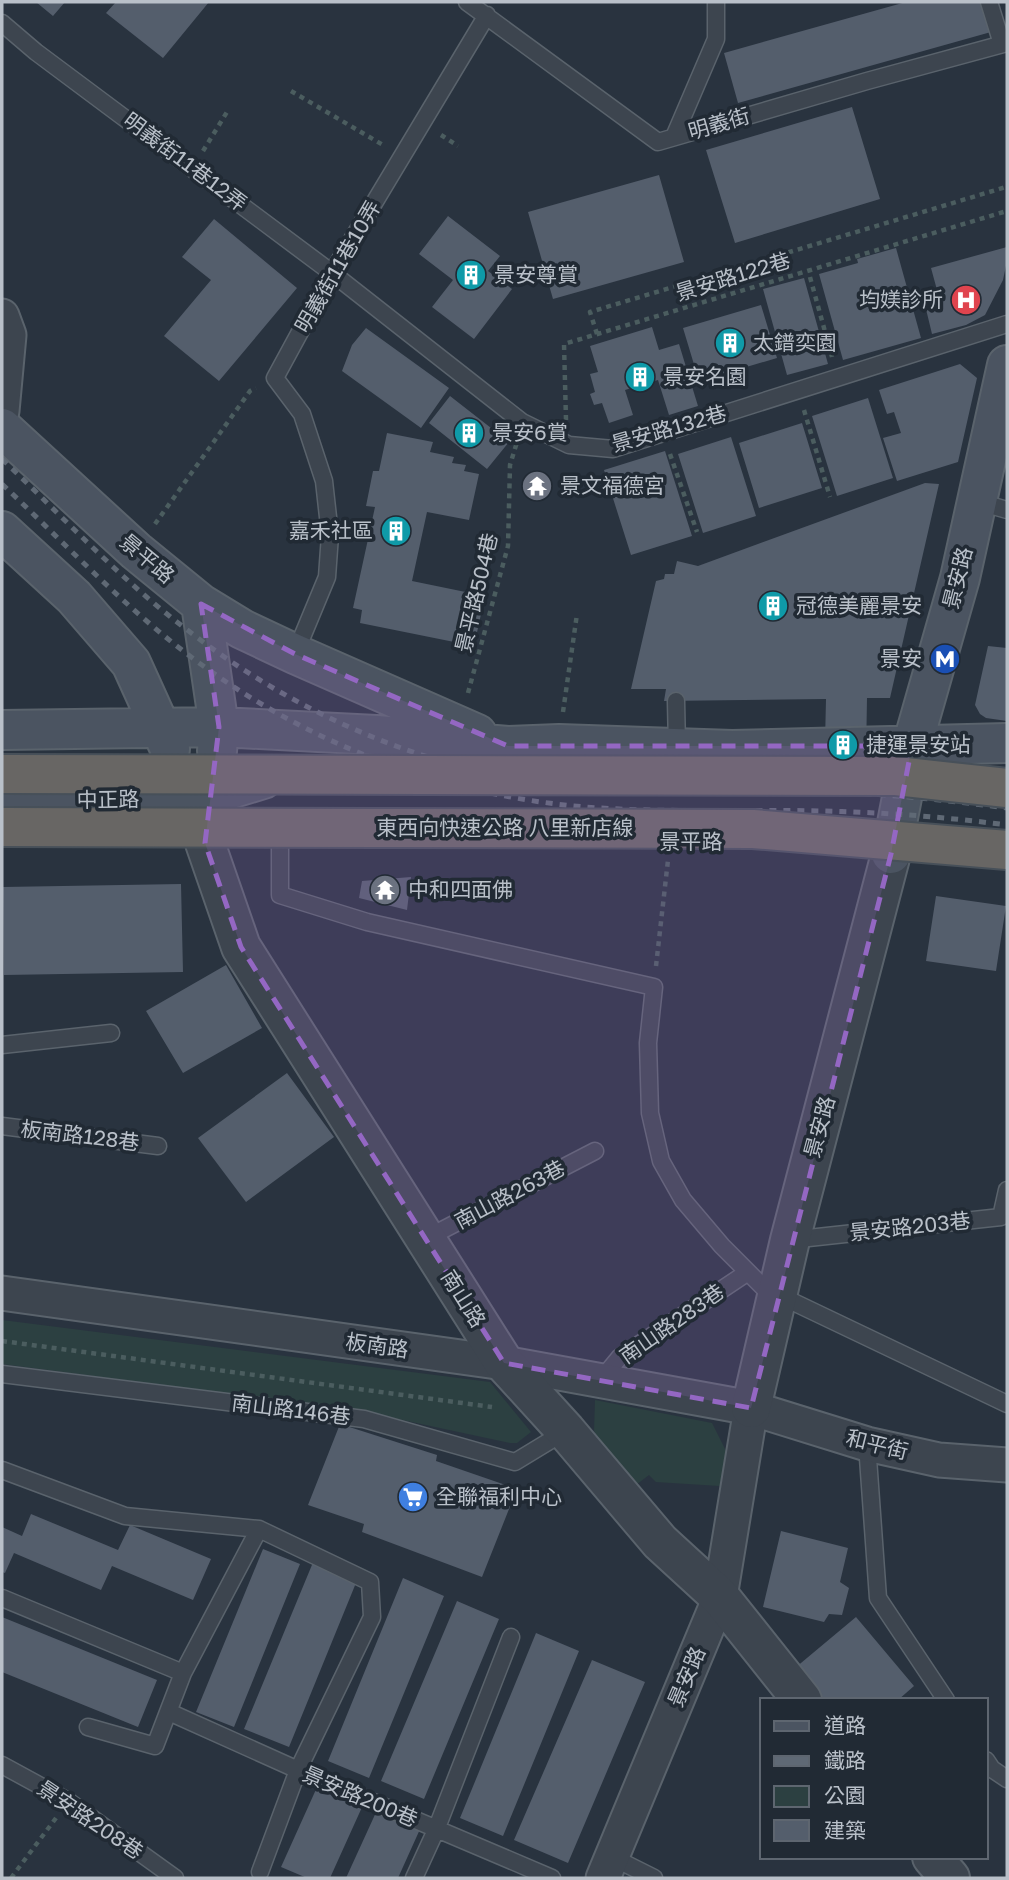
<svg xmlns="http://www.w3.org/2000/svg" width="1009" height="1880" font-family="'Golos Text','Noto Sans TC',sans-serif">
<style>
.green{fill:#2c4041}
.building{fill:#545e6c}
.lines{fill:none;stroke-linecap:round;stroke-linejoin:round}
.service-casing{stroke:#5a636c;stroke-width:19}
.minor-casing{stroke:#5a636c;stroke-width:37}
.tertiary-casing{stroke:#5a636c;stroke-width:42}
.secondary-casing{stroke:#5a636c;stroke-width:42}
.path{stroke:#4b5d5f;stroke-width:4.5;stroke-dasharray:5 5;stroke-linecap:butt}
.service{stroke:#3d454f;stroke-width:16}
.minor{stroke:#3d454f;stroke-width:33}
.tertiary{stroke:#3d454f;stroke-width:38}
.secondary{stroke:#4b5461;stroke-width:38}
.rail{stroke:#5f6975;stroke-width:5;stroke-dasharray:7 7;stroke-linecap:butt}
.trunk-bridge-casing{stroke:#475059;stroke-width:42;stroke-linecap:butt}
.trunk-bridge{stroke:#686664;stroke-width:38}
.marked{fill:#9467c3;fill-opacity:0.2;stroke:#9467c3;stroke-width:5;stroke-dasharray:14 9;stroke-linejoin:round}
.labels{text-anchor:middle;stroke-width:7;stroke-linejoin:round;paint-order:stroke}
.street-label{font-size:21px;fill:#b9c0c9;stroke:#212a34}
.poi-label{font-size:21px;fill:#b9c0c9;stroke:#212a34;text-anchor:start}
</style>
<rect width="100%" height="100%" fill="#29333f"/>
<path class="green" d="M2,1320L490,1382L531,1432L517,1443H510L365,1412L2,1364Z
M595,1400L712,1423L727,1453L720,1486L656,1482L649,1475L636,1485L600,1442L594,1431Z"/>
<path class="building" d="M36,2H65L53,16Z
M116,2H209L163,58L106,13Z
M906,2H982L991,32L738,103L724,53Z
M852,107L880,199L735,243L706,150Z
M659,175L684,262L553,299L528,212Z
M448,216L500,256L488,271L512,289L474,339L432,307L453,280L419,254Z
M214,219L297,288L219,381L164,336L211,280L182,257Z
M1007,247V261L1003,280L985,315L966,325L932,334L925,305L940,301L931,268Z
M896,248L921,338L843,360L819,274L858,263L857,259Z
M804,278L828,364L787,375L763,289Z
M761,305L777,358L699,381L683,328Z
M652,327L659,350L679,344L698,406L669,415L658,380L625,390L633,415L609,423L602,403L594,405L590,394L595,392L590,374L598,372L590,346Z
M366,328L449,388L421,428L342,371L352,345Z
M960,364L977,378L958,462L897,481L883,438L901,433L894,412L887,414L879,390Z
M450,396L509,442L487,469L429,423Z
M868,398L893,478L837,496L812,416Z
M802,423L822,488L759,508L739,443Z
M387,433L433,442L430,452L454,457L452,463L466,465L464,471L479,474L469,520L427,512L412,581L485,596L474,646L360,623L362,610L353,608L375,507L366,506L373,471H379Z
M731,437L756,516L703,533L678,454Z
M665,451L692,536L631,555L604,470Z
M925,483L939,484L890,698H867L866,757L935,759L1007,768V795L961,789L807,778L811,748H819V742H825L826,699L664,701L666,689H631L656,581L664,579L665,574H674L677,561L698,566Z
M988,646L1007,648V721L986,718L980,714L975,705Z
M411,877L407,910L359,898L362,881Z
M181,884L183,972L4,975L3,887Z
M936,896L1006,906L996,971L926,961Z
M226,965L262,1028L183,1073L146,1011Z
M287,1073L334,1137L246,1202L198,1138Z
M340,1424L437,1455L436,1461L517,1489L482,1577L362,1532L364,1524L308,1505Z
M31,1514L118,1550L130,1525L211,1559L193,1600L112,1566L101,1590L14,1553L5,1573L2,1572V1527L22,1536Z
M781,1531L848,1548L840,1582L849,1588L842,1615L829,1614L824,1622L763,1607Z
M263,1549L300,1564L234,1727L196,1712Z
M314,1560L358,1578L289,1747L244,1729Z
M403,1578L444,1596L369,1778L328,1761Z
M457,1601L499,1619L424,1799L381,1781Z
M2,1617L157,1680L138,1727L2,1672Z
M856,1617L914,1686L898,1700H821L795,1668Z
M536,1633L579,1651L503,1836L460,1818Z
M592,1660L645,1682L568,1863L514,1840Z
M318,1785L363,1805L330,1878H307L281,1867Z
M378,1808L421,1827L398,1878H346Z"/>
<g class="lines">
<g class="service-casing">
<path id="service" d="M467,2L658,142L867,81L1007,43
M989,2L1002,44
M2,23L36,52L332,273L522,422L569,445L613,449L1007,324
M674,137L716,39V2
M976,501L1007,510
M295,654L327,577L330,535L324,481L302,414L275,378L332,273L487,15
M676,701L677,748
M280,842V895L367,922L654,987L648,1043L650,1113L661,1161L683,1200L722,1246L764,1288L1007,1404
M2,1045L111,1033
M2,1126L158,1146
M425,1239L595,1151
M790,1240L1001,1217L1007,1190
M2,1374L364,1419L515,1462L566,1431
M600,1381L619,1358L748,1272
M867,1444L878,1598L946,1700
M2,1470L125,1516L259,1529L370,1582L372,1617L298,1770L260,1872
M2,1598L183,1673
M169,1712L298,1770L552,1878
M88,1727L155,1746L183,1673L259,1529
M986,1760L992,1769L1007,1779
M2,1765L68,1801L175,1878
M612,1857L654,1878
M414,1878L436,1830L511,1637"/>
</g>
<g class="minor-casing">
<path id="minor" d="M2,316L9,335L2,411
M2,1293L504,1363L751,1408L867,1444L939,1460L1007,1465
M603,1878L720,1597L751,1408"/>
</g>
<g class="tertiary-casing">
<path id="tertiary" d="M205,843L241,947L504,1363L566,1431L660,1542L720,1597L802,1700
M751,1408L790,1240L891,854
M932,1857L950,1878"/>
</g>
<g class="secondary-casing">
<path id="secondary" d="M2,428L136,551L201,604L242,629L295,654L477,734
M2,531L74,597L131,663L170,749
M201,604L219,727L217,751
M2,730L219,727L376,735L508,746L559,744L732,750L1007,743
M2,801L188,799L214,794L263,779
M891,854L912,746L960,578L1007,365"/>
</g>
<path class="path" d="M291,91L383,145
M441,135L458,146
M203,151L227,112
M810,277L832,357
M597,334L590,312L1006,187
M804,410L830,497
M566,420L564,344L1007,211
M670,454L697,532
M155,524L250,391L256,388
M468,693L508,546L510,465L517,442
M563,712L577,614
M656,966L668,860
M2,1341L492,1407
M11,1878L56,1818"/>
<use href="#service" class="service"/>
<use href="#minor" class="minor"/>
<use href="#tertiary" class="tertiary"/>
<use href="#secondary" class="secondary"/>
<path class="rail" d="M2,459C62,516 120,579 186,629C302,719 443,778 590,788C666,794 742,791 818,792C882,793 944,800 1007,808
M2,484C57,536 114,596 173,643C292,738 433,794 585,807C663,813 741,809 819,811C882,812 945,817 1007,825"/>
<g class="trunk-bridge-casing">
<path id="trunk-bridge" d="M2,774L896,776L1007,788
M2,827L753,829L1007,850"/>
</g>
<use href="#trunk-bridge" class="trunk-bridge"/>
</g>
<path class="marked" d="M201,604L295,654L508,746H912L891,854L751,1408L504,1363L241,947L205,843L219,727Z"/>
<defs>
<g id="building-disc" transform="scale(1.575)"><circle r="9.5" fill="#0f9aa8" stroke="#212a34"/><path d="M-4-6H4V6H1V3H-1V6H-4ZM-2.5-4.3h1.7v1.8h-1.7ZM.8-4.3h1.7v1.8H.8ZM-2.5-1h1.7V.8h-1.7ZM.8-1h1.7V.8H.8Z" fill="#fff"/></g>
<g id="hospital-disc" transform="scale(1.575)"><circle r="9.5" fill="#e0444e" stroke="#212a34"/><path d="M-5-5h3v3.5h4V-5h3V5h-3V1.5h-4V5h-3Z" fill="#fff"/></g>
<g id="temple-disc" transform="scale(1.575)"><circle r="9.5" fill="#6b7280" stroke="#212a34"/><path d="M0-6L5-2H3V0L6.5 2.5H4V6H1.5V3h-3V6H-4V2.5H-6.5L-3 0V-2H-5Z" fill="#fff"/></g>
<g id="metro-disc" transform="scale(1.575)"><circle r="9.5" fill="#1a4fb4" stroke="#212a34"/><path d="M-5.5 5V-5H-3L0 0L3-5H5.5V5H3V-.5L0 4L-3-.5V5Z" fill="#fff"/></g>
<g id="supermarket-disc" transform="scale(1.575)"><circle r="9.5" fill="#3f7fe0" stroke="#212a34"/><path d="M-6-5.5h2.5l.6 2H6L4.5 2H-2.5L-4.4-4H-6ZM-1.5 3.2a1.3 1.3 0 1 0 .1 0ZM3 3.2a1.3 1.3 0 1 0 .1 0Z" fill="#fff"/></g>
</defs>
<g fill-rule="evenodd">
<use href="#building-disc" x="471" y="275"/>
<use href="#hospital-disc" x="966" y="300"/>
<use href="#building-disc" x="730" y="343"/>
<use href="#building-disc" x="640" y="377"/>
<use href="#building-disc" x="469" y="433"/>
<use href="#temple-disc" x="537" y="486"/>
<use href="#building-disc" x="396" y="531"/>
<use href="#building-disc" x="773" y="606"/>
<use href="#metro-disc" x="945" y="659"/>
<use href="#building-disc" x="843" y="745"/>
<use href="#temple-disc" x="385" y="890"/>
<use href="#supermarket-disc" x="413" y="1497"/>
</g>
<g class="labels">
<g class="street-label">
<text transform="translate(719 124) rotate(-16)" y="7">明義街</text>
<text transform="translate(185 162) rotate(37)" y="7">明義街11巷12弄</text>
<text transform="translate(338 267) rotate(-60)" y="7">明義街11巷10弄</text>
<text transform="translate(733 277) rotate(-17)" y="7">景安路122巷</text>
<text transform="translate(669 429) rotate(-16)" y="7">景安路132巷</text>
<text transform="translate(147 559) rotate(40)" y="7">景平路</text>
<text transform="translate(958 578) rotate(-76)" y="7">景安路</text>
<text transform="translate(477 593) rotate(-77)" y="7">景平路504巷</text>
<text transform="translate(108 800) rotate(-1)" y="7">中正路</text>
<text x="505" y="835">東西向快速公路 八里新店線</text>
<text x="691" y="849">景平路</text>
<text transform="translate(820 1127) rotate(-75)" y="7">景安路</text>
<text transform="translate(80 1136) rotate(7)" y="7">板南路128巷</text>
<text transform="translate(510 1195) rotate(-28)" y="7">南山路263巷</text>
<text transform="translate(910 1227) rotate(-6)" y="7">景安路203巷</text>
<text transform="translate(463 1299) rotate(58)" y="7">南山路</text>
<text transform="translate(672 1324) rotate(-35)" y="7">南山路283巷</text>
<text transform="translate(377 1346) rotate(8)" y="7">板南路</text>
<text transform="translate(291 1410) rotate(7)" y="7">南山路146巷</text>
<text transform="translate(877 1445) rotate(14)" y="7">和平街</text>
<text transform="translate(687 1677) rotate(-67)" y="7">景安路</text>
<text transform="translate(360 1797) rotate(23)" y="7">景安路200巷</text>
<text transform="translate(90 1820) rotate(34)" y="7">景安路208巷</text>
</g>
<g class="poi-label">
<text x="494" y="282">景安尊賞</text>
<text x="943" y="307" text-anchor="end">均媄診所</text>
<text x="753" y="350">太鐠奕園</text>
<text x="663" y="384">景安名園</text>
<text x="492" y="440">景安6賞</text>
<text x="560" y="493">景文福德宮</text>
<text x="373" y="538" text-anchor="end">嘉禾社區</text>
<text x="796" y="613">冠德美麗景安</text>
<text x="922" y="666" text-anchor="end">景安</text>
<text x="866" y="752">捷運景安站</text>
<text x="408" y="897">中和四面佛</text>
<text x="436" y="1504">全聯福利中心</text>
</g>
</g>
<rect width="1009" height="1880" fill="none" stroke="#b9c0c9" stroke-width="7"/>
<rect x="760" y="1698" width="228" height="161" fill="#212a34" stroke="#5e6670" stroke-width="2"/>
<rect x="774" y="1721" width="35" height="10" fill="#4b5461" stroke="#5e6670" stroke-width="2"/>
<text x="824" y="1733" font-size="21" fill="#b9c0c9">道路</text>
<rect x="774" y="1756" width="35" height="10" fill="#5f6975" stroke="#5e6670" stroke-width="2"/>
<text x="824" y="1768" font-size="21" fill="#b9c0c9">鐵路</text>
<rect x="774" y="1786" width="35" height="21" fill="#2c4041" stroke="#5e6670" stroke-width="2"/>
<text x="824" y="1803" font-size="21" fill="#b9c0c9">公園</text>
<rect x="774" y="1820" width="35" height="21" fill="#545e6c" stroke="#5e6670" stroke-width="2"/>
<text x="824" y="1838" font-size="21" fill="#b9c0c9">建築</text>
</svg>
